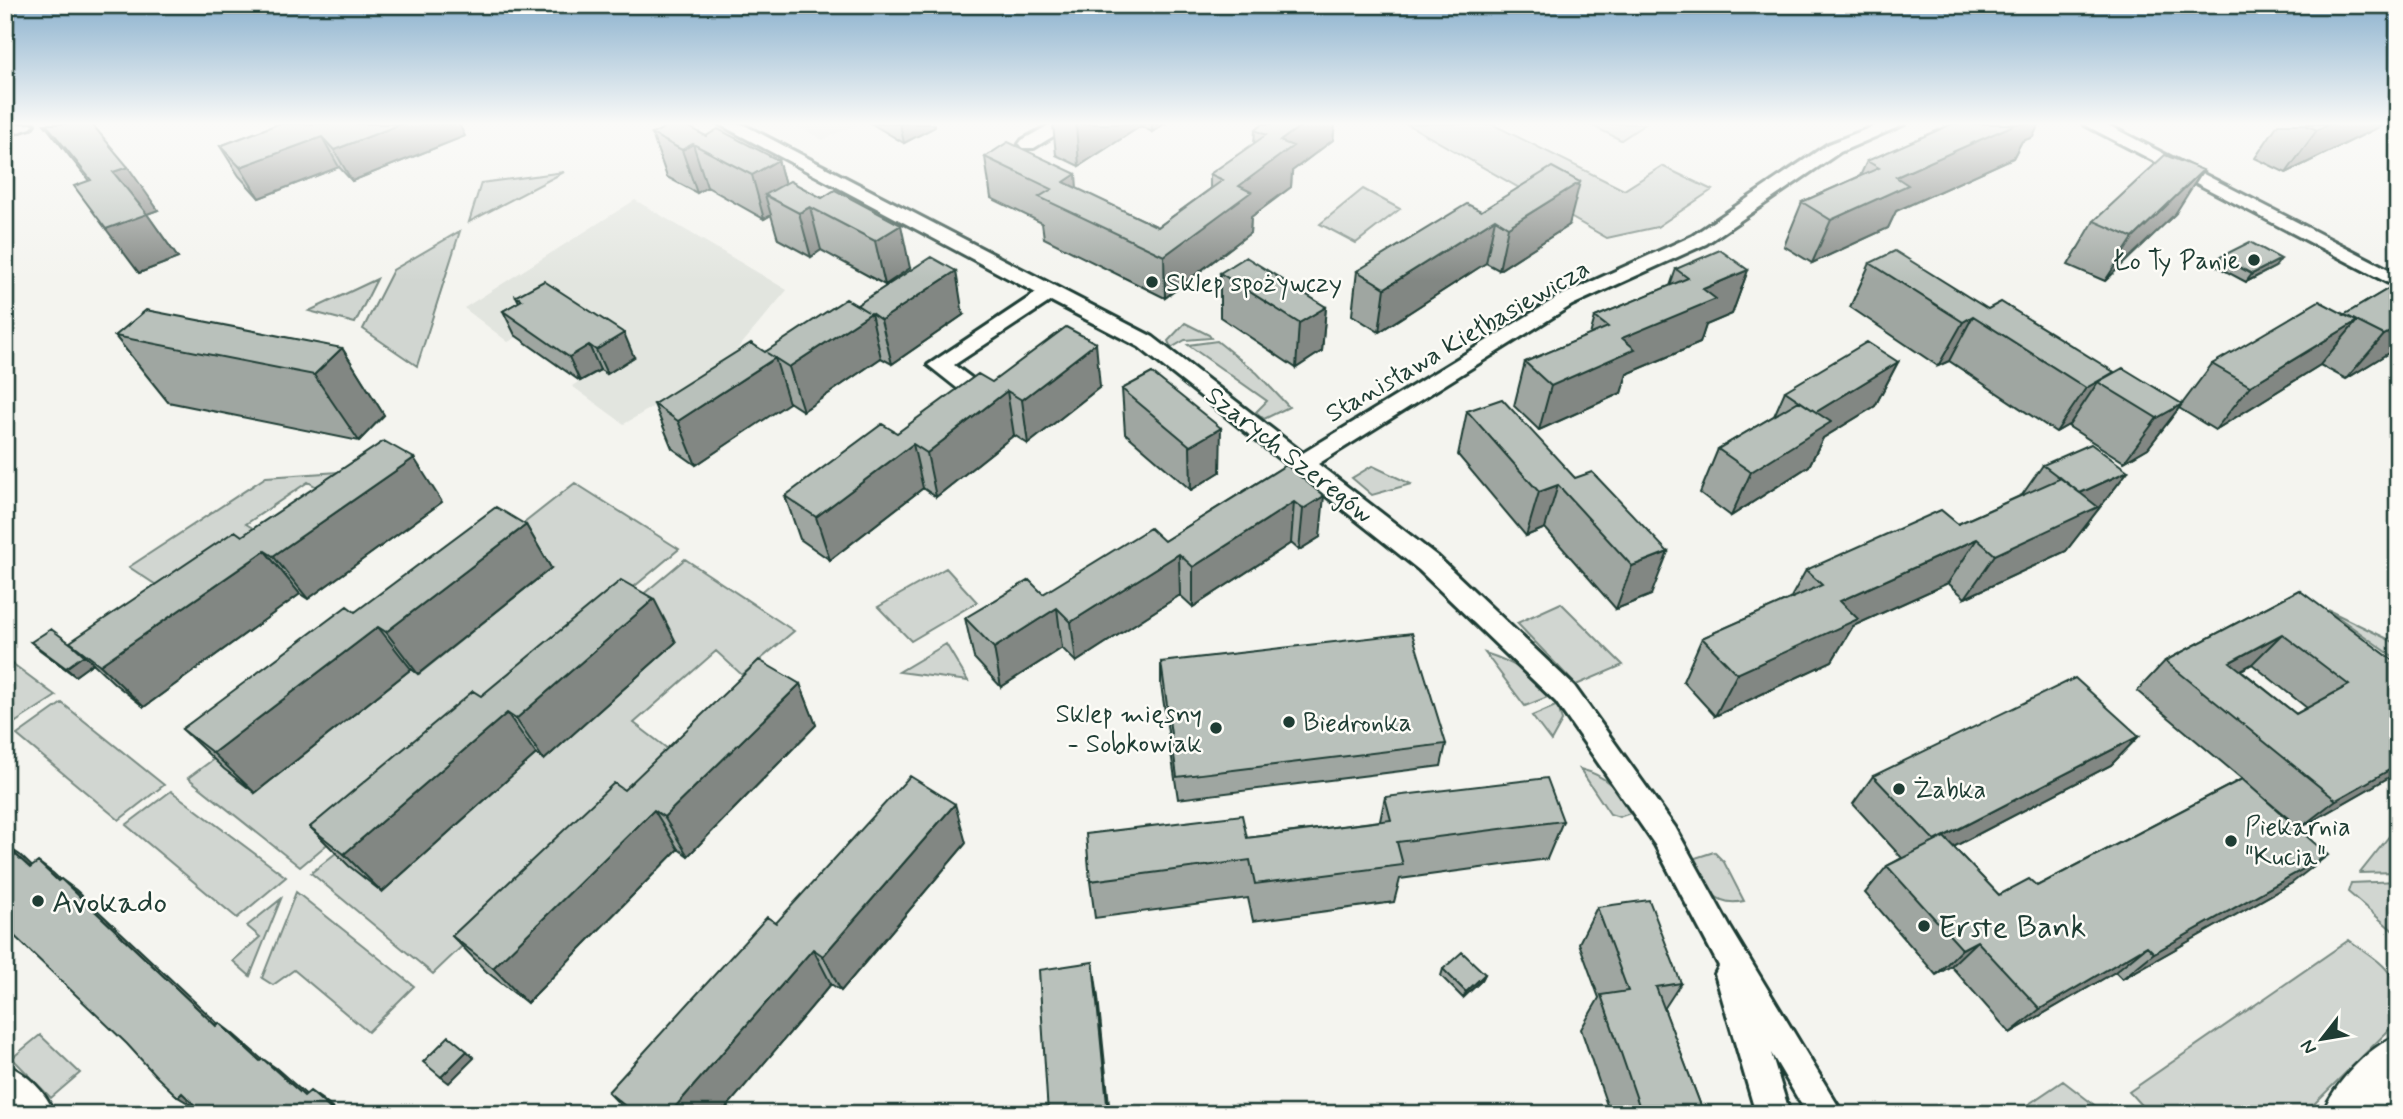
<svg xmlns="http://www.w3.org/2000/svg" width="2403" height="1119" font-family="Mynerve,sans-serif">
<style>
.built{fill:#e2e5df}
.green{fill:#d1d6d1;stroke:#788a82;stroke-width:2}
.lines{fill:none;stroke-linecap:round;stroke-linejoin:round}
.street-casing{stroke:#1f3d34;stroke-width:6}
.secondary-casing{stroke:#1f3d34;stroke-width:5}
.street{fill:#fdfcf7;fill-rule:evenodd}
.secondary{fill:#fdfcf7;fill-rule:evenodd}
.wall{fill:#9fa6a1;stroke:#1f3d34;stroke-width:2;fill-rule:evenodd}
.shaded-wall{fill:#828783;stroke:#1f3d34;stroke-width:2}
.building{fill:#b9c1bb;stroke:#1f3d34;stroke-width:2;fill-rule:evenodd}
.poi-dot{fill:#1f3d34;stroke:#fdfcf7;stroke-width:2.5}
.labels{text-anchor:middle;stroke-width:5;stroke-linejoin:round;paint-order:stroke}
.poi-label{font-size:26px;fill:#1f3d34;stroke:#fdfcf7;text-anchor:start}
.street-label{font-size:26px;fill:#1f3d34;stroke:#fdfcf7}
.near-poi-label{font-size:32px;fill:#1f3d34;stroke:#fdfcf7;text-anchor:start}
</style>
<rect width="100%" height="100%" fill="#f4f4ef"/>
<filter id="ink" filterUnits="userSpaceOnUse"><feTurbulence type="fractalNoise" baseFrequency=".0143" numOctaves="2"/><feDisplacementMap in="SourceGraphic" scale="14" xChannelSelector="R" yChannelSelector="G"/><feConvolveMatrix kernelMatrix="1 2 1 2 8 2 1 2 1" color-interpolation-filters="sRGB"/></filter>
<g filter="url(#ink)">
<path class="built" d="M794,124H857L823,140Z
M635,200L787,290L725,364L624,424L572,386L580,381L560,367L563,365L517,337L508,342L464,308Z"/>
<path class="green" d="M1407,124H1492L1624,190L1662,166L1712,190L1657,227L1607,238Z
M1589,124H1645L1621,140Z
M564,172L469,222L481,183Z
M1363,189L1400,209L1356,243L1320,224Z
M460,231L417,366L363,329L393,270Z
M377,279L355,323L309,311Z
M1185,323L1209,335L1211,338L1185,340L1171,348L1168,341Z
M1217,341L1257,373L1289,407L1264,419L1256,412L1267,401L1188,345Z
M1372,466H1373L1411,484L1372,495L1352,478Z
M383,469L341,501L308,482L246,524L278,543L188,606L129,567L266,477Z
M575,483L679,549L300,867L188,778L261,724L255,793L411,669L419,674L551,568L472,564Z
M685,559L794,631L742,675L716,651L634,723L668,749L433,974L311,873L372,824L536,754L545,759L590,639Z
M946,568L977,602L911,641L878,607Z
M1561,603L1623,665L1576,685L1517,623Z
M2328,610L2398,644V660Z
M946,644L968,681L899,672Z
M1485,653C1514,662 1530,673 1550,696L1525,706Z
M5,658L56,696L5,729Z
M62,703L164,785L119,820L17,735Z
M1558,705L1562,721L1551,741L1532,716Z
M1580,769C1608,776 1617,789 1631,813L1619,817L1610,814Z
M171,791L286,877L237,918L126,825Z
M2398,825V872L2360,873Z
M1714,852L1724,862L1744,901C1712,908 1704,884 1692,859Z
M2398,881V935L2348,892L2351,883Z
M296,892L414,986L368,1032L294,970L273,985L262,978Z
M281,899L250,976L233,961L260,937L247,926Z
M2349,940C2389,969 2398,969 2398,1021L2304,1114H2149L2129,1092Z
M40,1035L80,1073L51,1098L12,1058Z
M2063,1081L2106,1114H2014Z"/>
<g class="lines">
<g class="street-casing">
<path id="street" d="M34,124L31,128L5,136V125Z
M719,124H742L1153,337L1303,453L1558,297L1692,236L1828,144L1880,124H1905L1840,152L1706,244L1572,305L1318,464L1437,556L1574,686L1675,827L1730,927L1843,1114H1807L1771,1053L1790,1114H1756L1715,974L1719,966L1655,845L1556,702L1419,570L1139,347L1051,301L954,365L986,389L999,390L1002,395L992,403H976L928,365L1036,293Z
M1051,124H1073L1034,148H1022L1019,144L1022,140Z
M2083,124H2106L2398,274V288Z"/>
</g>
<g class="secondary-casing">
<path id="secondary" d="M2398,1035V1093L2379,1114H2322C2334,1084 2368,1047 2398,1035Z
M5,1064C28,1074 45,1091 55,1114H5Z"/>
</g>
<use href="#street" class="street"/>
<use href="#secondary" class="secondary"/>
</g>
<path class="wall" d="M44,124H92L158,210L147,214L178,258L139,273L89,181Z
M278,124L465,136L352,181L339,167L259,198L239,176L220,146Z
M872,124H935V127L904,143Z
M1053,124H1164L1152,132L1141,126L1079,166L1056,155Z
M1262,124H1335L1333,140L1292,171L1291,187L1251,217L1250,233L1165,298L1044,238L1042,223L991,198L985,157L1077,189L1158,227L1210,189V174L1254,144L1255,130Z
M2278,124H2385L2286,173L2255,158Z
M652,134L706,136L778,160L785,184L822,198L910,268L885,285L821,250L811,257L778,239L771,215L764,219L707,187L697,193L667,177Z
M2033,137L2022,141L2013,158L1896,211L1888,228L1812,263L1784,246L1802,202L1860,176L1867,161Z
M1481,211L1569,225L1499,270L1486,263L1379,332L1352,315L1357,271Z
M2175,214L2105,281L2068,265L2094,221Z
M2220,257L2275,267L2246,282L2214,265Z
M1870,263L2114,372L2182,404L2148,448L2124,462L2068,426L2070,424L2056,432L1949,361L1938,366L1850,307Z
M1676,269L1748,270L1732,314L1706,325L1700,343L1627,374L1621,393L1539,430L1514,406L1525,362L1590,335L1595,317L1670,286Z
M1220,273L1326,307L1322,351L1296,368L1220,317Z
M2398,283V347L2346,379L2320,365L2215,430L2179,408L2212,364L2344,315Z
M516,296L634,357L607,374L600,370L580,381L515,335L503,311L519,302Z
M857,306L963,315L892,364L881,358L803,411L789,402L696,465L672,448L654,404L765,352Z
M115,336L342,348L384,415L359,441L168,402Z
M1898,362L1875,406L1823,438L1809,466L1731,516L1700,493L1718,449L1774,416L1785,391Z
M1152,373L1220,472L1191,490L1125,433L1122,389Z
M992,382L1100,387L1028,444L1014,435L936,497L923,488L830,560L800,539L785,496Z
M1467,411L1575,478L1651,595L1616,609L1545,528L1526,536L1458,455Z
M1286,465L1320,537L1299,550L1291,543L1193,607L1180,595L1076,662L1062,648L1001,687L974,658L965,618L1043,594L1164,541Z
M2043,465L2128,471L2066,551L1965,598L1948,583L1853,626L1832,661L1715,716L1683,681L1702,638L1790,599L1806,570L1958,524L2022,495Z
M442,502L308,599L300,594L144,707L115,684L93,663L75,676L40,650L31,642L74,646L242,536Z
M526,525L551,568L418,674L411,669L255,793L224,769L182,729L355,612Z
M2299,590L2398,772L2300,828L2248,785L2292,883L2122,979L2115,972L2010,1033L1951,966L1936,975L1865,893L1887,866L1902,858L1853,804L1873,776L2139,736L2111,765L1953,847L1999,895L2037,886L2242,779L2137,691L2165,661ZM2252,664L2307,708L2296,714L2241,670Z
M676,642L544,760L536,754L382,892L349,866L310,827L481,696Z
M1161,662L1446,744L1441,766L1178,799L1161,685Z
M800,684L816,725L688,856L678,849L527,1003L487,972L452,936L624,790Z
M1385,797L1563,821L1547,859L1400,879L1394,902L1253,921L1248,898L1095,918L1090,881L1247,838L1380,821Z
M966,843L841,991L831,984L721,1114H629L608,1092L776,923Z
M1597,907L1681,983L1664,1009L1704,1114H1610L1581,1029L1599,998L1579,943Z
M1443,969L1485,974L1482,980L1463,998L1441,976Z"/>
<path class="shaded-wall" d="M401,124H459L465,136L352,181L334,150Z
M900,124H935V127L904,143Z
M1076,124H1141V126L1079,166Z
M1152,124H1164L1152,132Z
M1303,124H1335L1333,140L1292,171L1291,187L1251,217L1250,233L1165,298L1164,256L1280,141Z
M2013,124H2039L2033,137L2022,141L2013,158L1896,211L1888,228L1812,263L1831,220L1896,177Z
M2329,124H2385L2286,173L2317,130Z
M322,137L339,167L259,198L240,167Z
M693,144L707,187L697,193L682,150Z
M778,160L790,203L765,195L771,215L764,219L752,175Z
M128,167L158,210L147,214L178,258L139,273L106,229L113,172Z
M2203,170L2175,214L2105,281L2133,238Z
M1076,174L1079,216L1064,182Z
M1580,182L1569,225L1499,270L1508,227Z
M810,207L821,250L811,257L799,213Z
M1495,219L1486,263L1379,332L1385,288Z
M901,225L910,268L885,285L875,241Z
M2281,259L2275,267L2246,282L2252,274Z
M1748,270L1732,314L1706,325L1700,343L1627,374L1621,393L1539,430L1551,386L1622,338L1703,289Z
M956,271L963,315L892,364L881,320Z
M1326,307L1322,351L1296,368L1299,323Z
M871,313L881,358L803,411L789,367Z
M1973,316L1949,361L1938,366L1963,322Z
M2357,321L2320,365L2215,430L2250,386Z
M2398,327V347L2346,379L2384,335Z
M624,333L634,357L607,374L596,350Z
M1096,343L1100,387L1028,444L1022,400Z
M589,345L600,370L580,381L569,357Z
M342,348L384,415L359,441L314,375Z
M775,358L789,403L696,465L678,421Z
M1898,362L1875,406L1823,438L1809,466L1731,516L1751,472L1816,412Z
M2114,372L2098,382L2070,424L2056,432L2086,388Z
M1007,391L1014,435L936,497L927,453Z
M2182,404L2148,448L2124,462L2157,418Z
M1221,428L1220,472L1191,490L1190,446Z
M913,444L923,488L830,560L816,517Z
M414,458L442,502L308,599L273,556Z
M2128,471L2066,551L1965,598L1995,555L2080,493Z
M1558,485L1545,528L1526,536L1539,492Z
M1324,496L1320,537L1299,550L1303,509Z
M1294,502L1291,543L1193,607V567Z
M526,525L551,568L418,674L386,632Z
M1977,539L1948,583L1853,626L1832,661L1715,716L1737,674L1840,601Z
M265,551L300,594L144,707L100,665Z
M1668,552L1651,595L1616,609L1632,566Z
M1179,554L1180,595L1076,662L1071,622Z
M654,599L676,642L544,760L516,719Z
M1057,608L1062,648L1001,687L994,648Z
M378,627L411,669L255,793L213,753Z
M2282,634L2252,664L2201,692L2230,662Z
M84,655L93,663L75,676L66,668Z
M800,684L816,725L688,856L664,817Z
M507,713L536,754L382,892L344,854Z
M2139,736L2111,765L1911,869L1935,841Z
M2398,765V772L2300,828L2336,800Z
M955,804L966,843L841,991L823,956Z
M654,810L678,849L527,1003L493,968Z
M5,845L20,855L45,879L30,868Z
M2328,855L2292,883L2122,979L2154,953Z
M38,862L53,873L73,892L58,881Z
M61,879L76,890L230,1035L216,1026Z
M1977,941L1951,966L1936,975L1962,949Z
M2147,946L2115,972L2010,1033L2040,1009Z
M813,949L831,984L721,1114H669Z
M1093,962L1098,997L1110,1114H1108Z
M1485,974L1482,980L1463,998L1466,992Z
M219,1023L232,1033L274,1070L260,1061Z
M467,1051L474,1058L449,1083L441,1077Z
M263,1059L276,1068L318,1105L304,1096Z
M310,1091L323,1100L339,1114H336Z
M182,1093L197,1102L193,1106L178,1097Z"/>
<path class="building" d="M46,124H92L128,167L113,172L147,214L106,229L74,186L91,180Z
M278,124H401L334,150L322,137L240,167L220,146Z
M671,124H683L706,136L718,129L778,160L752,175L693,144L682,150L652,134Z
M1262,124H1303L1280,141L1293,146L1239,186L1251,192L1164,256L1039,197L1052,189L985,157L1008,142L1076,174L1064,182L1158,227L1223,180L1210,174L1266,135L1255,130Z
M1952,124H2016L1896,177L1908,185L1831,220L1802,202L1879,168L1867,161Z
M2303,124H2329L2317,130Z
M2165,155L2203,170L2133,238L2094,221Z
M1552,167L1580,182L1508,227L1495,219L1385,288L1357,271L1467,204L1481,211Z
M790,181L822,198L835,190L901,225L875,241L810,207L799,213L765,195Z
M2250,242L2281,259L2252,274L2220,257Z
M1720,250L1748,270L1703,289L1716,299L1622,338L1635,349L1551,386L1525,362L1608,327L1595,317L1688,278L1676,269Z
M1895,251L1988,309L2001,302L2114,372L2086,388L1973,316L1963,322L1870,263Z
M931,257L956,271L881,320L871,313L789,367L767,353L775,358L678,421L654,404L751,343L765,352L846,299L868,312L857,305Z
M1246,257L1326,307L1299,323L1220,273Z
M544,281L624,333L596,350L589,345L569,357L503,311L522,300L516,296Z
M2398,283V327L2384,335L2344,315Z
M2319,301L2357,321L2250,386L2212,364Z
M146,310L342,348L314,375L115,336Z
M1066,327L1096,343L1022,400L1007,391L927,453L913,444L816,517L785,496L882,424L897,433L978,374L992,382Z
M1867,342L1898,362L1816,412L1785,391Z
M2123,368L2182,404L2157,418L2098,382Z
M1152,373L1221,428L1190,446L1122,389Z
M1502,399L1575,478L1592,472L1668,552L1632,566L1558,485L1539,492L1467,411Z
M1799,401L1831,422L1751,472L1718,449Z
M384,441L414,458L273,556L265,551L100,665L70,642L235,531L242,536Z
M2091,444L2128,471L2080,493L2043,465Z
M1286,465L1324,496L1303,509L1294,502L1193,567L1179,554L1071,622L1057,608L994,648L965,618L1029,580L1043,594L1150,528L1164,541Z
M2061,478L2098,507L1995,555L1977,539L1840,601L1858,619L1737,674L1702,638L1822,585L1806,570L1941,510L1958,524Z
M496,507L526,525L386,632L378,627L213,753L182,729L347,606L355,612Z
M621,580L654,599L516,719L507,713L344,854L310,827L473,691L481,696Z
M2299,590L2398,664V765L2336,800L2165,661ZM2282,634L2349,685L2296,714L2230,662Z
M51,629L74,646L84,655L66,668L31,642Z
M1412,633L1446,744L1177,777L1161,662Z
M759,660L800,684L664,817L654,810L493,968L452,936L614,783L624,790Z
M2075,678L2139,736L1935,841L1873,776Z
M910,776L955,804L823,956L813,949L669,1114H635L608,1092L767,917L776,923Z
M1547,778L1563,821L1397,842L1403,865L1255,884L1250,860L1090,881L1086,834L1242,815L1247,838L1391,820L1385,797Z
M2242,779L2328,855L2154,953L2147,946L2040,1009L1977,941L1962,949L1887,866L1944,837L1999,895L2029,879L2037,886Z
M5,845L30,868L38,862L58,881L61,879L216,1026L219,1023L260,1061L263,1059L304,1096L310,1091L336,1114H210L206,1110L203,1113L182,1093L178,1097L157,1077L127,1044L5,927Z
M1649,900L1681,983L1656,987L1704,1114H1642L1601,995L1628,991L1597,907Z
M1462,952L1485,974L1466,992L1443,969Z
M1093,962L1108,1114H1048L1039,970Z
M449,1036L467,1051L441,1077L423,1062Z"/>
</g>
<linearGradient id="sky" x2="0" y2="1"><stop stop-color="#8cb2ce"/><stop offset="0.44" stop-color="#fafaf8"/><stop offset="1" stop-color="#fafaf8" stop-opacity="0"/></linearGradient>
<rect width="2403" height="281" fill="url(#sky)"/>
<g class="poi-dot">
<circle cx="2254" cy="260" r="7"/>
<circle cx="1152" cy="282" r="7"/>
<circle cx="1289" cy="722" r="7"/>
<circle cx="1216" cy="728" r="7"/>
<circle cx="1899" cy="789" r="7"/>
<circle cx="2231" cy="841" r="7"/>
<circle cx="38" cy="901" r="7"/>
<circle cx="1924" cy="926" r="7"/>
</g>
<g class="labels">
<g class="poi-label">
<text x="2240" y="269" text-anchor="end">Ło Ty Panie</text>
<text x="1166" y="291">Sklep spożywczy</text>
<text x="1202" y="722" text-anchor="end">Sklep mięsny<tspan x="1202" dy="30">- Sobkowiak</tspan></text>
<text x="1303" y="731">Biedronka</text>
<text x="1913" y="798">Żabka</text>
<text x="2245" y="835">Piekarnia<tspan x="2245" dy="30">"Kucia"</tspan></text>
</g>
<g class="street-label">
<text transform="translate(1457 340) rotate(-30)" y="9">Stanisława Kiełbasiewicza</text>
<text transform="translate(1290 454) rotate(38)" y="9">Szarych Szeregów</text>
</g>
<g class="near-poi-label">
<text x="52" y="912">Avokado</text>
<text x="1938" y="937">Erste Bank</text>
</g>
</g>
<rect width="2403" height="1119" fill="none" stroke="#fdfcf7" stroke-width="28"/>
<rect x="14" y="14" width="2375" height="1091" fill="none" stroke="#1f3d34" stroke-width="2.5" filter="url(#ink)"/>
<g transform="translate(2322 1039) rotate(239)" stroke="#fdfcf7" stroke-width="5" paint-order="stroke">
<path d="M0-5L12 26L0 18L-12 26Z" fill="#1f3d34"/>
<text y="-10" font-size="19" font-weight="bold" text-anchor="middle" fill="#1f3d34">N</text>
</g>
</svg>
